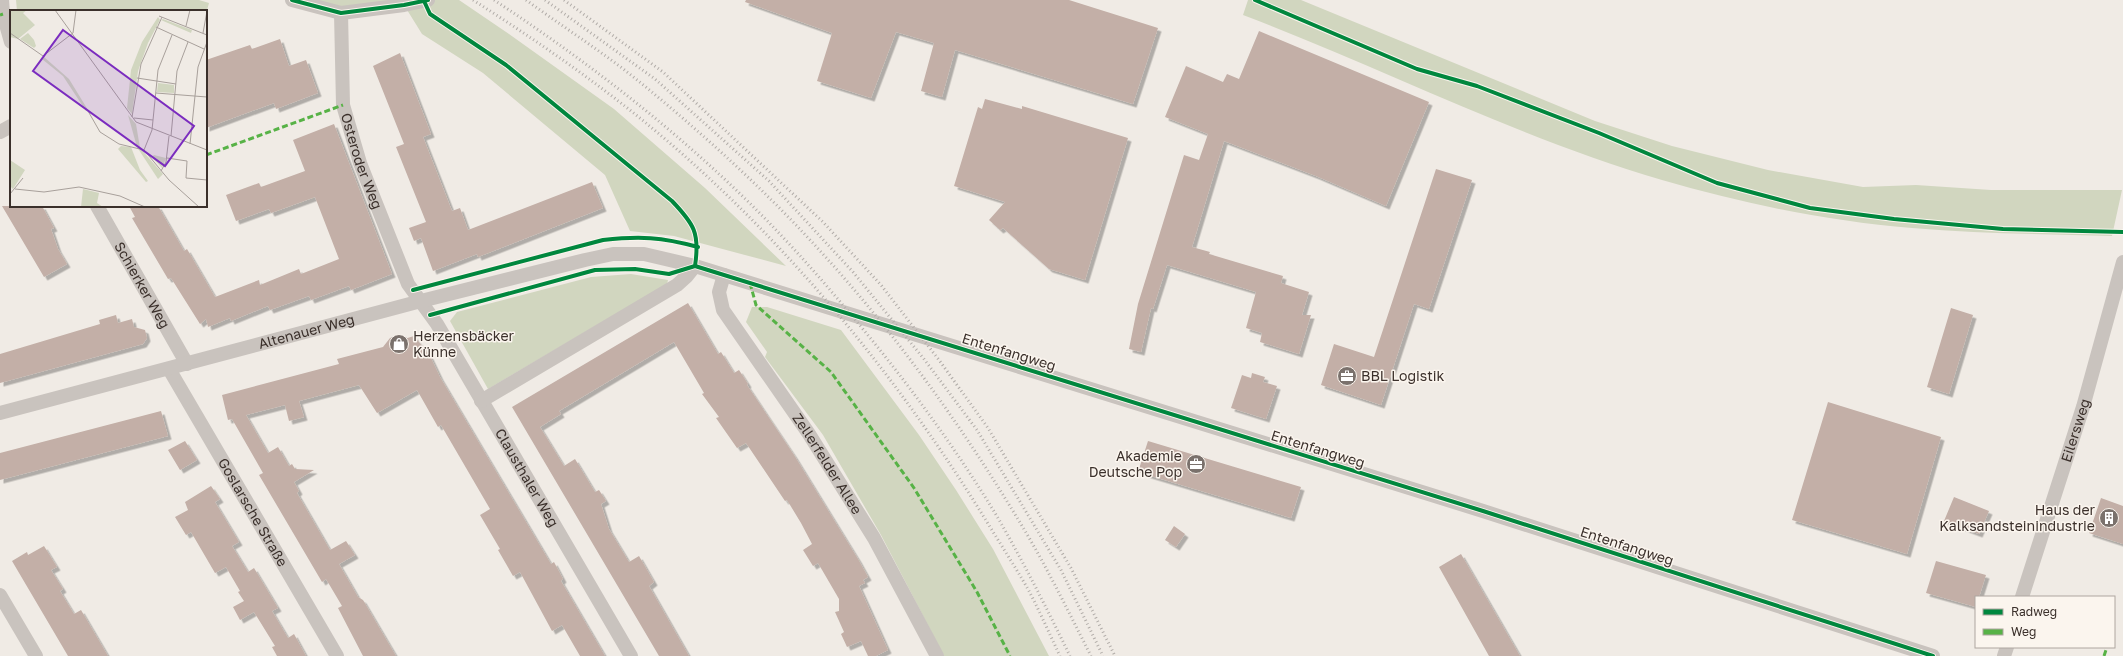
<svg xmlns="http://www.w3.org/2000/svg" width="2123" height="656" font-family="'Golos Text',sans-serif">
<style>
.green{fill:#d1d6bf}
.building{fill:#c3afa7;filter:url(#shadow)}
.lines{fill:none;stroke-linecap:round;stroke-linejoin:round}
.minor{stroke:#c9c3be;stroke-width:14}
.rail{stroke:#b1aca8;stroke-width:3;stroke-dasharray:1 3;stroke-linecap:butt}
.quiet{stroke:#57b246;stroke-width:3;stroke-dasharray:6 3;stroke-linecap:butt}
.cycleway-casing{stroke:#fbf5ee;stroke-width:6}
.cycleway{stroke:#00873e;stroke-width:4}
.labels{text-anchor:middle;stroke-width:3;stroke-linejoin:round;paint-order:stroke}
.street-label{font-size:14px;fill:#3b302b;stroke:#fbf5ee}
.poi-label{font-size:14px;fill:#3b302b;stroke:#fbf5ee;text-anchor:start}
.inset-road{fill:none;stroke:#a8a09b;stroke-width:1}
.view{fill:#7b2cbf;fill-opacity:0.15;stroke:#7b2cbf;stroke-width:2}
.inset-edge{fill:none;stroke:#3b302b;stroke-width:2}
</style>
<defs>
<filter id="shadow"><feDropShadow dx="3.5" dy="3.5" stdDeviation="0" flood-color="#0004"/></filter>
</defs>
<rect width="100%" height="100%" fill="#f0ebe5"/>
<path class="green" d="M16,0H199L209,3L206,14V11H17Z
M296,0H459L509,34L614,109L705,188L786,266L674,236L630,231L605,175L483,73L422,34L404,5L341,13Z
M1248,0H1301L1595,121L1672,146L1768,170L1863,187L1916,185L1991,190H2122L2112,236C2046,234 1979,234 1912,228C1828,221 1744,204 1662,180C1518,138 1383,68 1243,15Z
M631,274L668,280L667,284L488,389L450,321L457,312L591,277Z
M752,307H767L841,330L919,435L956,490L993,549L1049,656H944L881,535L823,435L765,357L767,352L746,322Z"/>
<path class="building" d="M746,0H1069L1158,28L1133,104L955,50L942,97L921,91L934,43L896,32L871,98L817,81L832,33L745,2Z
M1259,31L1429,102L1386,206L1316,176L1224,141L1192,247L1210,252L1209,254L1283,276L1281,283L1309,292L1302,315H1311L1299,354L1260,342L1262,333L1246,328L1256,292L1167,265L1153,309L1151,308L1141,352L1129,349L1138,304L1184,155L1199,160L1208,134L1165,117L1186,66L1223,82L1227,74L1239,79Z
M280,39L289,66L306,60L318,93L276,109L274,103L206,128V60L250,45L252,49Z
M400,53L431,134L423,137L452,211L460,208L468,230L592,182L603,208L478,257L477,254L433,271L421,238L414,241L409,228L426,222L396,147L404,144L373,66Z
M985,99L1022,109V106L1128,138L1085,280L1049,269L1003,228L1000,230L989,220L1005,202L954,186L978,107L982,109Z
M334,124L392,274L351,290L349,286L311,300L309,296L270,310L268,306L231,321L230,318L208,327L206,319L200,324L171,278L168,279L132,218L135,217L129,206H158L184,251L187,249L215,297L259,280L260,285L299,269L301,274L339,259L315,197L271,213L269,209L236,221L226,195L259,183L261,187L305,171L293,140Z
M1436,169L1472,180L1429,309L1414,304L1381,405L1321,385L1334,344L1374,357Z
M2,206H42L54,228L51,229L58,249L67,264L44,277Z
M688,303L718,354L721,352L734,373L739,370L748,384L747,385L794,455L858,559L868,577L863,580L865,583L859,586L888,650L876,656H868L861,641L847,647L841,634L844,632L835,612L839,611V599L818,563L813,566L803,550L812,544L801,523L787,500L785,501L746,443L737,448L716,418L719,417L702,394L704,393L674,342L559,411L561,414L540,427L564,466L575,459L595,492L599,490L606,501L601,504L609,529L629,562L639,556L654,582L649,586L689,656H659L512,407Z
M1951,308L1973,315L1949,394L1927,387Z
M116,315L118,323L132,319L134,327L145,330L147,338L143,344L0,383V354L100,324L99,320Z
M414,336L430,356L440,377L551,564L554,562L563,579L561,581L605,656H580L562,625L552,631L520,572L513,576L498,550L500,549L480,515L490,509L441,425L438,427L417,390L377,413L359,385L299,401L304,417L289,421L285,405L246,415L268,453L278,447L289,466L292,464L295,469L314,470L294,482L299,491L297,493L330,550L346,541L355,555L339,564L358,597L363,600L396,656H363L338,608L342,606L326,579L322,582L259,475L263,473L232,419L228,420L222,395L339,364L337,359L383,347L390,338L394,337L401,340Z
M1252,373L1265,377L1263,382L1277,386L1266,419L1231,408L1242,375L1251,378Z
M1828,402L1941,437L1907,554L1792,520Z
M161,411L168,436L0,480V453Z
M185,441L197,460L180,470L168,450Z
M1148,441L1301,487L1291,518L1138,472Z
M211,486L220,499L215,502L239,542L232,546L248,572L254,568L278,608L272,611L288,638L294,634L306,656H277L272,647L275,646L254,612L240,620L233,607L244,601L238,592L240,591L226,567L215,573L191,532L186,535L175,517L188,510L185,502Z
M1954,497L1989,511L1979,534L1944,521Z
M2101,498L2123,506V544L2089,533Z
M1174,526L1185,534L1176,547L1165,540Z
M44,546L57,567L51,570L63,589L60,591L74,614L81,610L108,656H68L12,561L27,552L28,555Z
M1461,554L1520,656H1489L1439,567Z
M1936,561L1986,575L1979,597H1976V607L1926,593Z"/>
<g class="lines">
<g class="minor">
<path d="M2,0L3,14L11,42"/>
<path d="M292,0L341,13L404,5L428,0"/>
<path id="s1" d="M341,13L343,105L360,163L408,284L437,324L631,656"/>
<path d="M0,132L11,126"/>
<path id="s2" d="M97,206L187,364"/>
<path id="s3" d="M724,275L719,292L723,310L809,434L874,538L937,656"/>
<path id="s4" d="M169,369L337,656"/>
<path d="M481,401L677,285L687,276L695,266"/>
<path id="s5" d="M0,413L421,301L585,260L613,254H644L695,266L1483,511L1933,656"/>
<path d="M0,595L36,656"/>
<path id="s6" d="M2022,597L2083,407L2123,262"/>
<path d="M2004,656L2007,647"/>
</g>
<path class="rail" d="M473,0C531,37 588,76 641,119C779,231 895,372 987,522C1001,545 1016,568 1029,591C1040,612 1050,635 1060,656
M494,0C573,52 650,110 719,174C765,216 807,262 847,310C902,375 954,445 998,518C1024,563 1047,609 1070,656
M526,0C566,29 609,56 647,88C699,131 749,176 796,225C880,313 953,412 1016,516C1044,561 1067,609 1091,656
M545,0L655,79L769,181L853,272L924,359L977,430L1061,570L1103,656
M564,0L663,72L823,222L881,285L939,360L988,428L1071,568L1115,656"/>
<path class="quiet" d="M0,15L3,14
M206,155L343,105
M750,283L756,305L831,372L914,488L977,592L1010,656
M2104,656L2107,647"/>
<g class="cycleway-casing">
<path id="cycleway" d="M292,0L341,13L404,5L428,0
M1255,0L1417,69L1477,86L1599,133L1717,183L1810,208L1894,219L2003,229L2123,232
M424,1L430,14L506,65L672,201C694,224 700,233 695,266
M695,266L1483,511L1933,656
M413,290L603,240C640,236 661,237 698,247
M430,315L595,270L635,269L669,274L695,266"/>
</g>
<use href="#cycleway" class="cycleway"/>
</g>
<defs>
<g id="shop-disc" transform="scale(1)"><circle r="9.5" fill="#7a716c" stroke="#fbf5ee"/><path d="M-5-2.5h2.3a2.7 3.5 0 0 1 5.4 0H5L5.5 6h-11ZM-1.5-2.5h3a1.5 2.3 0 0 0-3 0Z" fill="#fff"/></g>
<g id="office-disc" transform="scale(1)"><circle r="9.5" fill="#7a716c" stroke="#fbf5ee"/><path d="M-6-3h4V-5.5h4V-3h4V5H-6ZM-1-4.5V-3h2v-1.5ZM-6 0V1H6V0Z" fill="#fff"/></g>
<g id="building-disc" transform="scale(1)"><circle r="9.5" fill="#7a716c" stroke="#fbf5ee"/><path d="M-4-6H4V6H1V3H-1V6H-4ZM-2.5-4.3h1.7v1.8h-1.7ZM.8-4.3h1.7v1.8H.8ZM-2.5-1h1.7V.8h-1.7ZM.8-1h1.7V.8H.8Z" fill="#fff"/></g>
</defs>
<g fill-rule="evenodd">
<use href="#shop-disc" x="399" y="344"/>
<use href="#office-disc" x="1347" y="376"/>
<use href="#office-disc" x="1196" y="464"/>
<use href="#building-disc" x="2109" y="518"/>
</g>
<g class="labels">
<g class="street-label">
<text dy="5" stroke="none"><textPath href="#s1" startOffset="151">Osteroder Weg</textPath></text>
<text dy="5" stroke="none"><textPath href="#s2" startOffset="91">Schierker Weg</textPath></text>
<text dy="5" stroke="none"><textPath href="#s5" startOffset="317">Altenauer Weg</textPath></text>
<text transform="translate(1009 352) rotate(17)" y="5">Entenfangweg</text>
<text dy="5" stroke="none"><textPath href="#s6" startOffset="175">Eilersweg</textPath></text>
<text transform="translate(1318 449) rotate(17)" y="5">Entenfangweg</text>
<text dy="5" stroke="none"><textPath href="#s3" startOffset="222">Zellerfelder Allee</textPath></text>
<text dy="5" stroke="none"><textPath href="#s1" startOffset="510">Clausthaler Weg</textPath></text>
<text dy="5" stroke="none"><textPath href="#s4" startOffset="166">Goslarsche Straße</textPath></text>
<text transform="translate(1627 546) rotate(18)" y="5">Entenfangweg</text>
</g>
<g class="poi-label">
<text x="413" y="341">Herzensbäcker<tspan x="413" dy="16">Künne</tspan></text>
<text x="1361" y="381">BBL Logistik</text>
<text x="1182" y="461" text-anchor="end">Akademie<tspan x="1182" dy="16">Deutsche Pop</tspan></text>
<text x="2095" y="515" text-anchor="end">Haus der<tspan x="2095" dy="16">Kalksandsteinindustrie</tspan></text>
</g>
</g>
<g transform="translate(10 10)">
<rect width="197" height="197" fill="#f0ebe5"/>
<path d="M0,0H17L13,3L25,15L8,29L0,27ZM148,7L150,10L138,33L128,61L122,104L117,98L121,60L132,32ZM153,9L182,20L181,23L151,10ZM18,23L24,30L26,36L24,38L10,29ZM34,47L59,69L78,100L76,101L53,66L32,49ZM148,73L164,75V83L147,82ZM118,105L126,114L130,138L153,164L148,169L127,137ZM111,136L121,137L130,160L138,171L136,172L108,139ZM144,145L156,148L152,158L142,147ZM0,150L15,160L3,179L0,176ZM73,179L89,183L87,193L93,197H71Z" fill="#d1d6bf"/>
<path class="inset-road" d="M45,0L126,112L197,140M149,6L197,25M176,16L180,0M146,17L194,39M0,23L33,46L63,23L66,0M193,23L197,1M127,68L166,74M146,83L197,87M78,101L90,122L109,134L134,140L159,170L189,197M122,107L131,54L152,7M124,108L143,110M161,126L167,61L178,32M180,134L188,57L197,32M134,140L142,120L148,60L162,25M157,148L177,151L176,168L197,170M151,161L156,152L159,126M5,179L34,182L69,177L110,186L135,197M0,184L13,168"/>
<path class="view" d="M53,20L184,116L155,156L23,61Z"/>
<rect width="197" height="197" class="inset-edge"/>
</g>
<rect x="1975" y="596" width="140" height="52" fill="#fbf5ee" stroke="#aea6a0"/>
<rect x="1983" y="609" width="20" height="6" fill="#00873e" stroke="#aea6a0"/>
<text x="2011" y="616" font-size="12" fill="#3b302b">Radweg</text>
<rect x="1983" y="629" width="20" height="6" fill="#57b246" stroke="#aea6a0"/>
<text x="2011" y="636" font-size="12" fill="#3b302b">Weg</text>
</svg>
